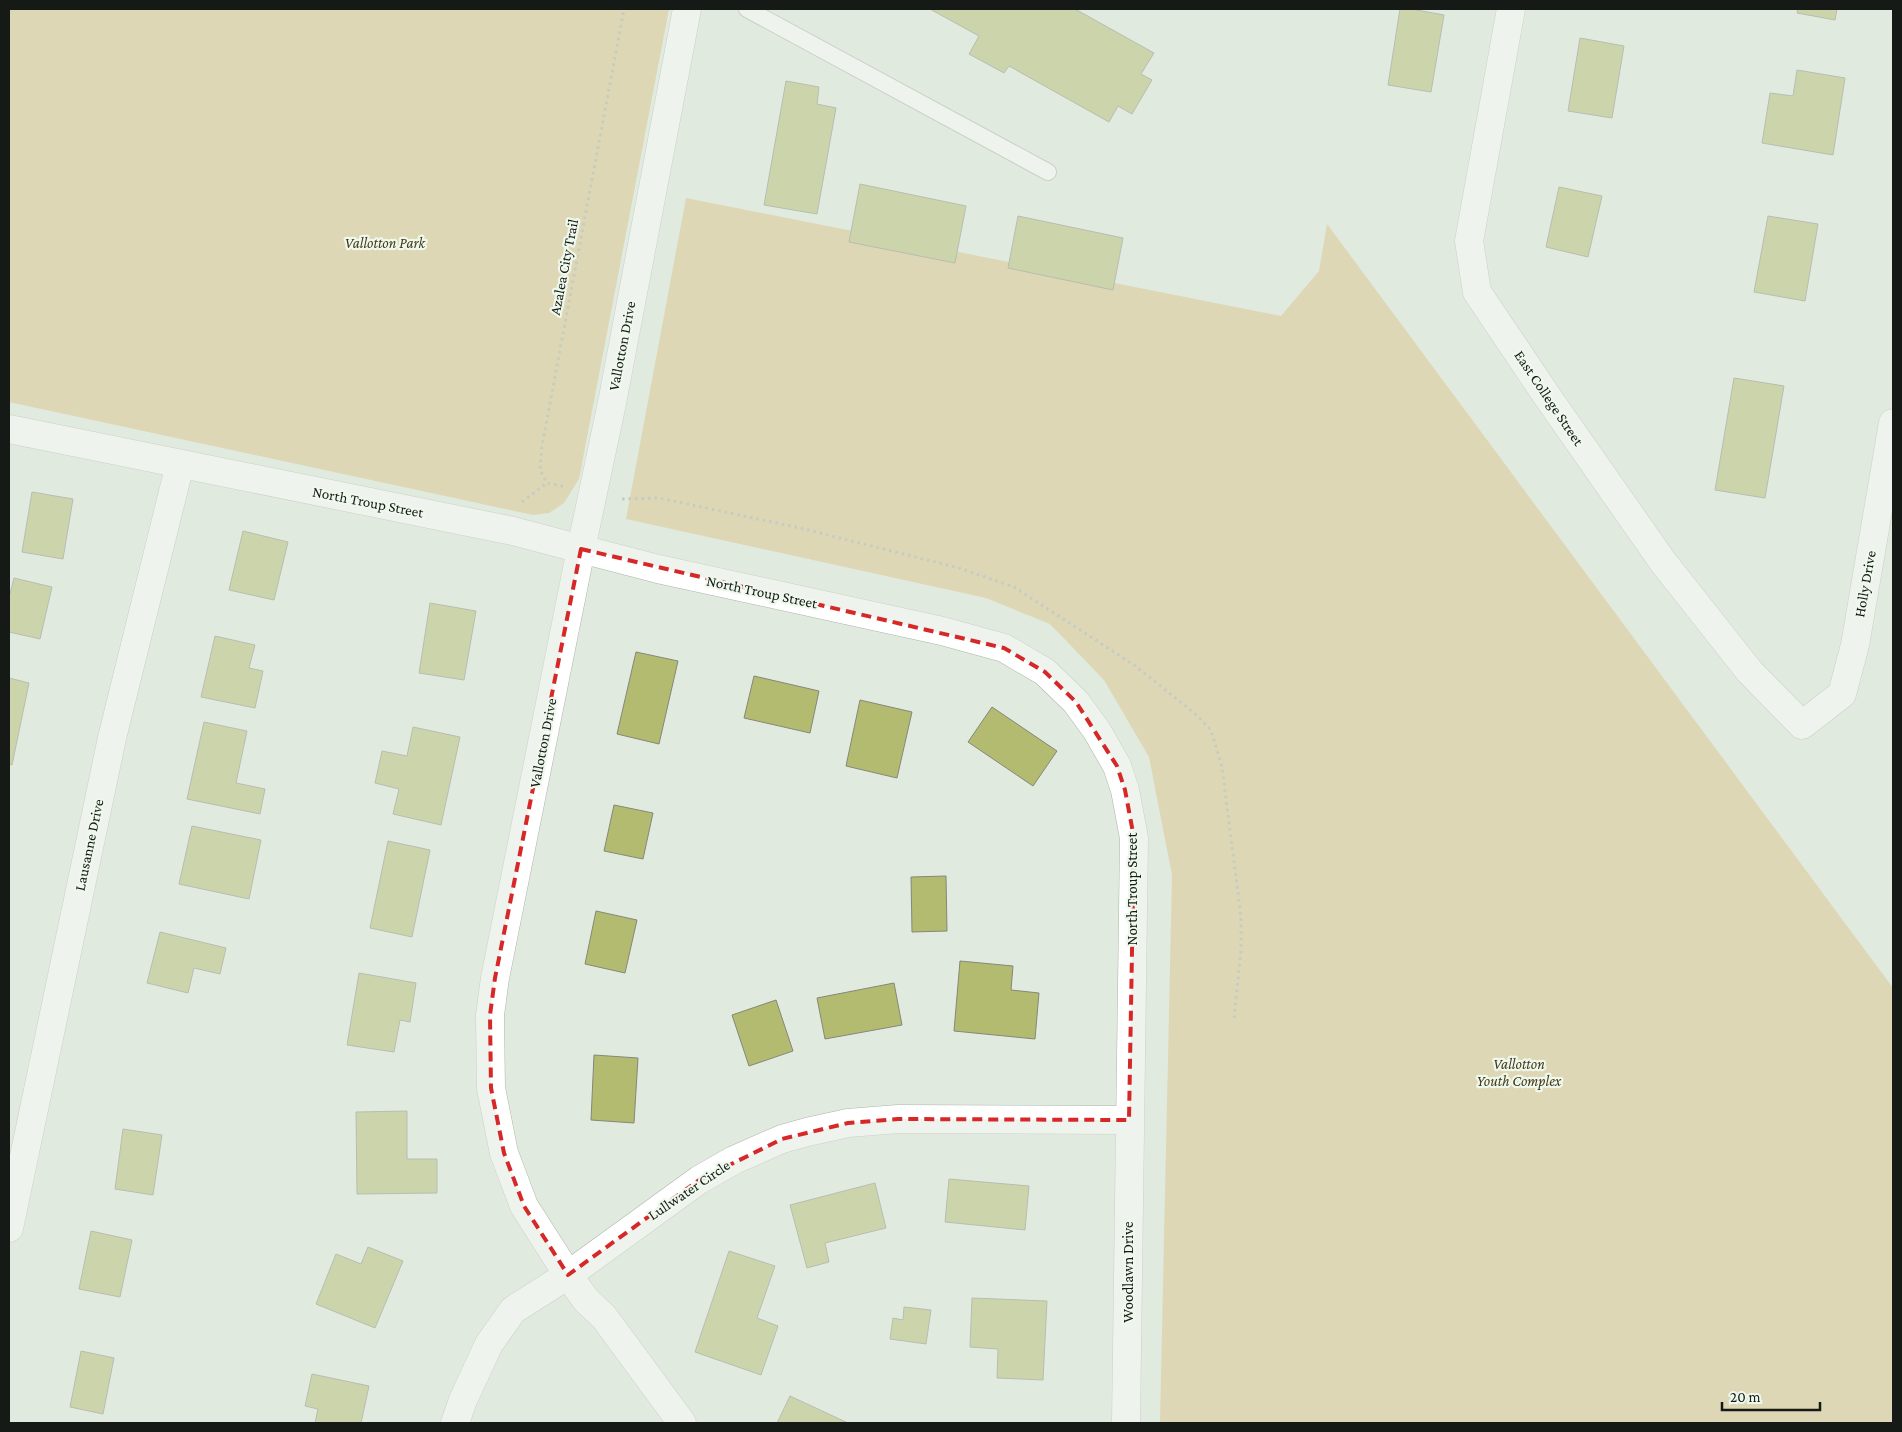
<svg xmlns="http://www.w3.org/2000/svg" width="1902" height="1432" font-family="'Crimson Pro',serif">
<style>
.green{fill:#d7c184}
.building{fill:#b2bb6f;stroke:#85877a}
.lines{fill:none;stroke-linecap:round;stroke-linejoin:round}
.service-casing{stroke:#acb5a9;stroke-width:18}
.minor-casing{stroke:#acb5a9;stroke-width:29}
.tertiary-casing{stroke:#acb5a9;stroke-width:29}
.path{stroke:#a2a9a1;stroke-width:3;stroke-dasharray:2.5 4;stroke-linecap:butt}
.service{stroke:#fff;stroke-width:16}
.minor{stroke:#fff;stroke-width:28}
.tertiary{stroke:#fff;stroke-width:28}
.marked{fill:none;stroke:#d62828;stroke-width:4;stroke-dasharray:10 6;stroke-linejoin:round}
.labels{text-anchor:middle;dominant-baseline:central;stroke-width:4.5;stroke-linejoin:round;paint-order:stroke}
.park-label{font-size:15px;font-style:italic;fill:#443817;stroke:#eff8ec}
.street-label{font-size:15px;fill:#161a16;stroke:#eff8ec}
</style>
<rect width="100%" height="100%" fill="#e1eadf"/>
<!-- green -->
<path class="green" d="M9,9H669L579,479L564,503L549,513L533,515L9,402Z
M686,198L1281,316L1319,271L1327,224L1893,988V1423H1160L1172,875L1149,757L1104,680L1050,624L986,598L626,519Z"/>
<!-- building -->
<path class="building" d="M930,9H1075L1154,53L1141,74L1152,80L1132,114L1118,106L1109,122L1009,66L1004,73L969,54L979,36Z
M1400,9H1411L1444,15L1431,92L1388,85Z
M1798,9H1837L1835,20L1797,13Z
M1580,38L1624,46L1612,118L1568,111Z
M1797,70L1845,78L1833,155L1762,143L1770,93L1793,96Z
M786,81L819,87L817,104L836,108L817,214L764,205Z
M860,184L966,206L955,263L849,242Z
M1559,187L1602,196L1588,257L1546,247Z
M1018,216L1123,238L1113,290L1008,268Z
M1768,216L1818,224L1805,301L1754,292Z
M1734,378L1784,386L1765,498L1715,490Z
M32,492L73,499L63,559L22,552Z
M243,531L288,542L274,600L229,590Z
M14,578L52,587L40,639L9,632V594H10Z
M430,603L476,611L464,680L419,673Z
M215,636L255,645L249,668L263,671L255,708L201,697Z
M636,652L678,661L659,744L617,734Z
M754,676L819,691L810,733L744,718Z
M9,678L29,683L12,765L9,764Z
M860,700L912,712L897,778L846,766Z
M992,707L1057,751L1033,786L968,742Z
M204,722L247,731L236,783L265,789L260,814L187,799Z
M413,727L460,737L441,825L393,814L399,789L375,783L382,751L407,756Z
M614,805L653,813L643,859L604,851Z
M192,826L261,840L249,899L179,884Z
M388,841L430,850L412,937L370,928Z
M946,876L947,931L912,932L911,877Z
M596,911L637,920L625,973L585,964Z
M160,932L226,948L220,974L194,968L188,993L147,983Z
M960,961L1013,966L1011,990L1039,993L1035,1039L954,1031Z
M359,973L416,983L410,1022L400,1020L394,1052L347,1045Z
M894,983L902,1025L825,1039L817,998Z
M776,1000L793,1051L749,1066L732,1015Z
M594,1055L638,1058L634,1123L591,1120Z
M407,1111V1159H437V1193L357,1194L356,1112Z
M123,1129L162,1135L153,1195L115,1189Z
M949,1179L1029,1186L1025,1230L945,1222Z
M875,1183L886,1228L825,1243L829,1262L807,1268L790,1205Z
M91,1231L132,1240L120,1297L79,1289Z
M368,1247L403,1261L375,1328L316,1304L336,1254L361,1264Z
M729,1251L775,1266L757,1318L778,1326L761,1375L695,1352Z
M972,1298L1047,1301L1043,1380L997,1378L998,1349L970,1347Z
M904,1307L931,1310L926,1344L890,1339L893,1318L903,1320Z
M81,1351L114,1358L103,1414L70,1407Z
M312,1374L369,1386L361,1423H315L318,1409L305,1406Z
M790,1396L848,1423H777Z"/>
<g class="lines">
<defs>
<path id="service" d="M747,9L1048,172"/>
<path id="minor" d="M1511,9L1469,241L1477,292L1549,399L1663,562L1750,672L1802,725L1842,694L1855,645L1893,423
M9,1228L112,738L180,464
M455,1423L463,1400L489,1344L513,1310L568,1275L699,1180L734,1160L782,1139L807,1132L848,1123L898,1119L1129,1120
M682,1423L604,1317L586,1300L568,1275L524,1206L504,1153L491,1088L490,1015L495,978L581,549L658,569L942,631L1004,648L1045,672L1076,702L1097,731L1117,766L1125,790L1134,838L1126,1423"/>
<path id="tertiary" d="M9,429L513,531L581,549L612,403L687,9"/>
</defs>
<!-- service casing -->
<use href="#service" class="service-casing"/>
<!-- minor casing -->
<use href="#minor" class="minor-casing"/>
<!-- tertiary casing -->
<use href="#tertiary" class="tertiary-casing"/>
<!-- path -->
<path class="path" d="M563,486L547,483L540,470L542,446L624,9
M622,499L659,498L800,528L959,568L1014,587L1134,665L1192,711L1211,730L1222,767L1241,917V950L1234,1019
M522,502L547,483"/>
<!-- service -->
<use href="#service" class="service"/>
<!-- minor -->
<use href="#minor" class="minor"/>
<!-- tertiary -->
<use href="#tertiary" class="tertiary"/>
</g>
<!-- marked area -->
<path d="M0 0H1902V1432H0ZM581,549L1004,648L1045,672L1076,702L1117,766L1125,790L1134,838L1129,1120L898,1119L848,1123L782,1139L699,1180L568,1275L524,1206L504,1153L491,1088L490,1015L495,978Z" fill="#e1eadf" fill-opacity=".55" fill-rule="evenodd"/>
<path class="marked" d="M581,549L1004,648L1045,672L1076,702L1117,766L1125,790L1134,838L1129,1120L898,1119L848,1123L782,1139L699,1180L568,1275L524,1206L504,1153L491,1088L490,1015L495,978Z"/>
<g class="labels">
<!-- park labels -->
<g class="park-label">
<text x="385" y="243">Vallotton Park</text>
<text x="1519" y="1064">Vallotton<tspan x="1519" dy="17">Youth Complex</tspan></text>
</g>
<!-- street labels -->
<g class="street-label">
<text transform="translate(564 267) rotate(-79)">Azalea City Trail</text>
<text transform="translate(622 346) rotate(-79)">Vallotton Drive</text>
<text transform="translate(1549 398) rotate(56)">East College Street</text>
<text transform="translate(368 502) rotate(11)">North Troup Street</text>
<text transform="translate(1865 584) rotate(-80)">Holly Drive</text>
<text transform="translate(762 592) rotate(12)">North Troup Street</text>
<text transform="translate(543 743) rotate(-79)">Vallotton Drive</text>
<text transform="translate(89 845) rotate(-78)">Lausanne Drive</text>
<text transform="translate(1132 889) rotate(-90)">North Troup Street</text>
<text transform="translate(689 1190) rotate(-34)">Lullwater Circle</text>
<text transform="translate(1128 1272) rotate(-90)">Woodlawn Drive</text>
</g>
</g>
<!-- border -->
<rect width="1902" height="1432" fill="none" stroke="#161a16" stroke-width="20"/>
<!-- scale -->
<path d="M1722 1402v8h98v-8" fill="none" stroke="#161a16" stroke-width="2.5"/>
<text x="1730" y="1402" font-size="15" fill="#161a16" stroke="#eff8ec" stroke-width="4" paint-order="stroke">20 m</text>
</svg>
